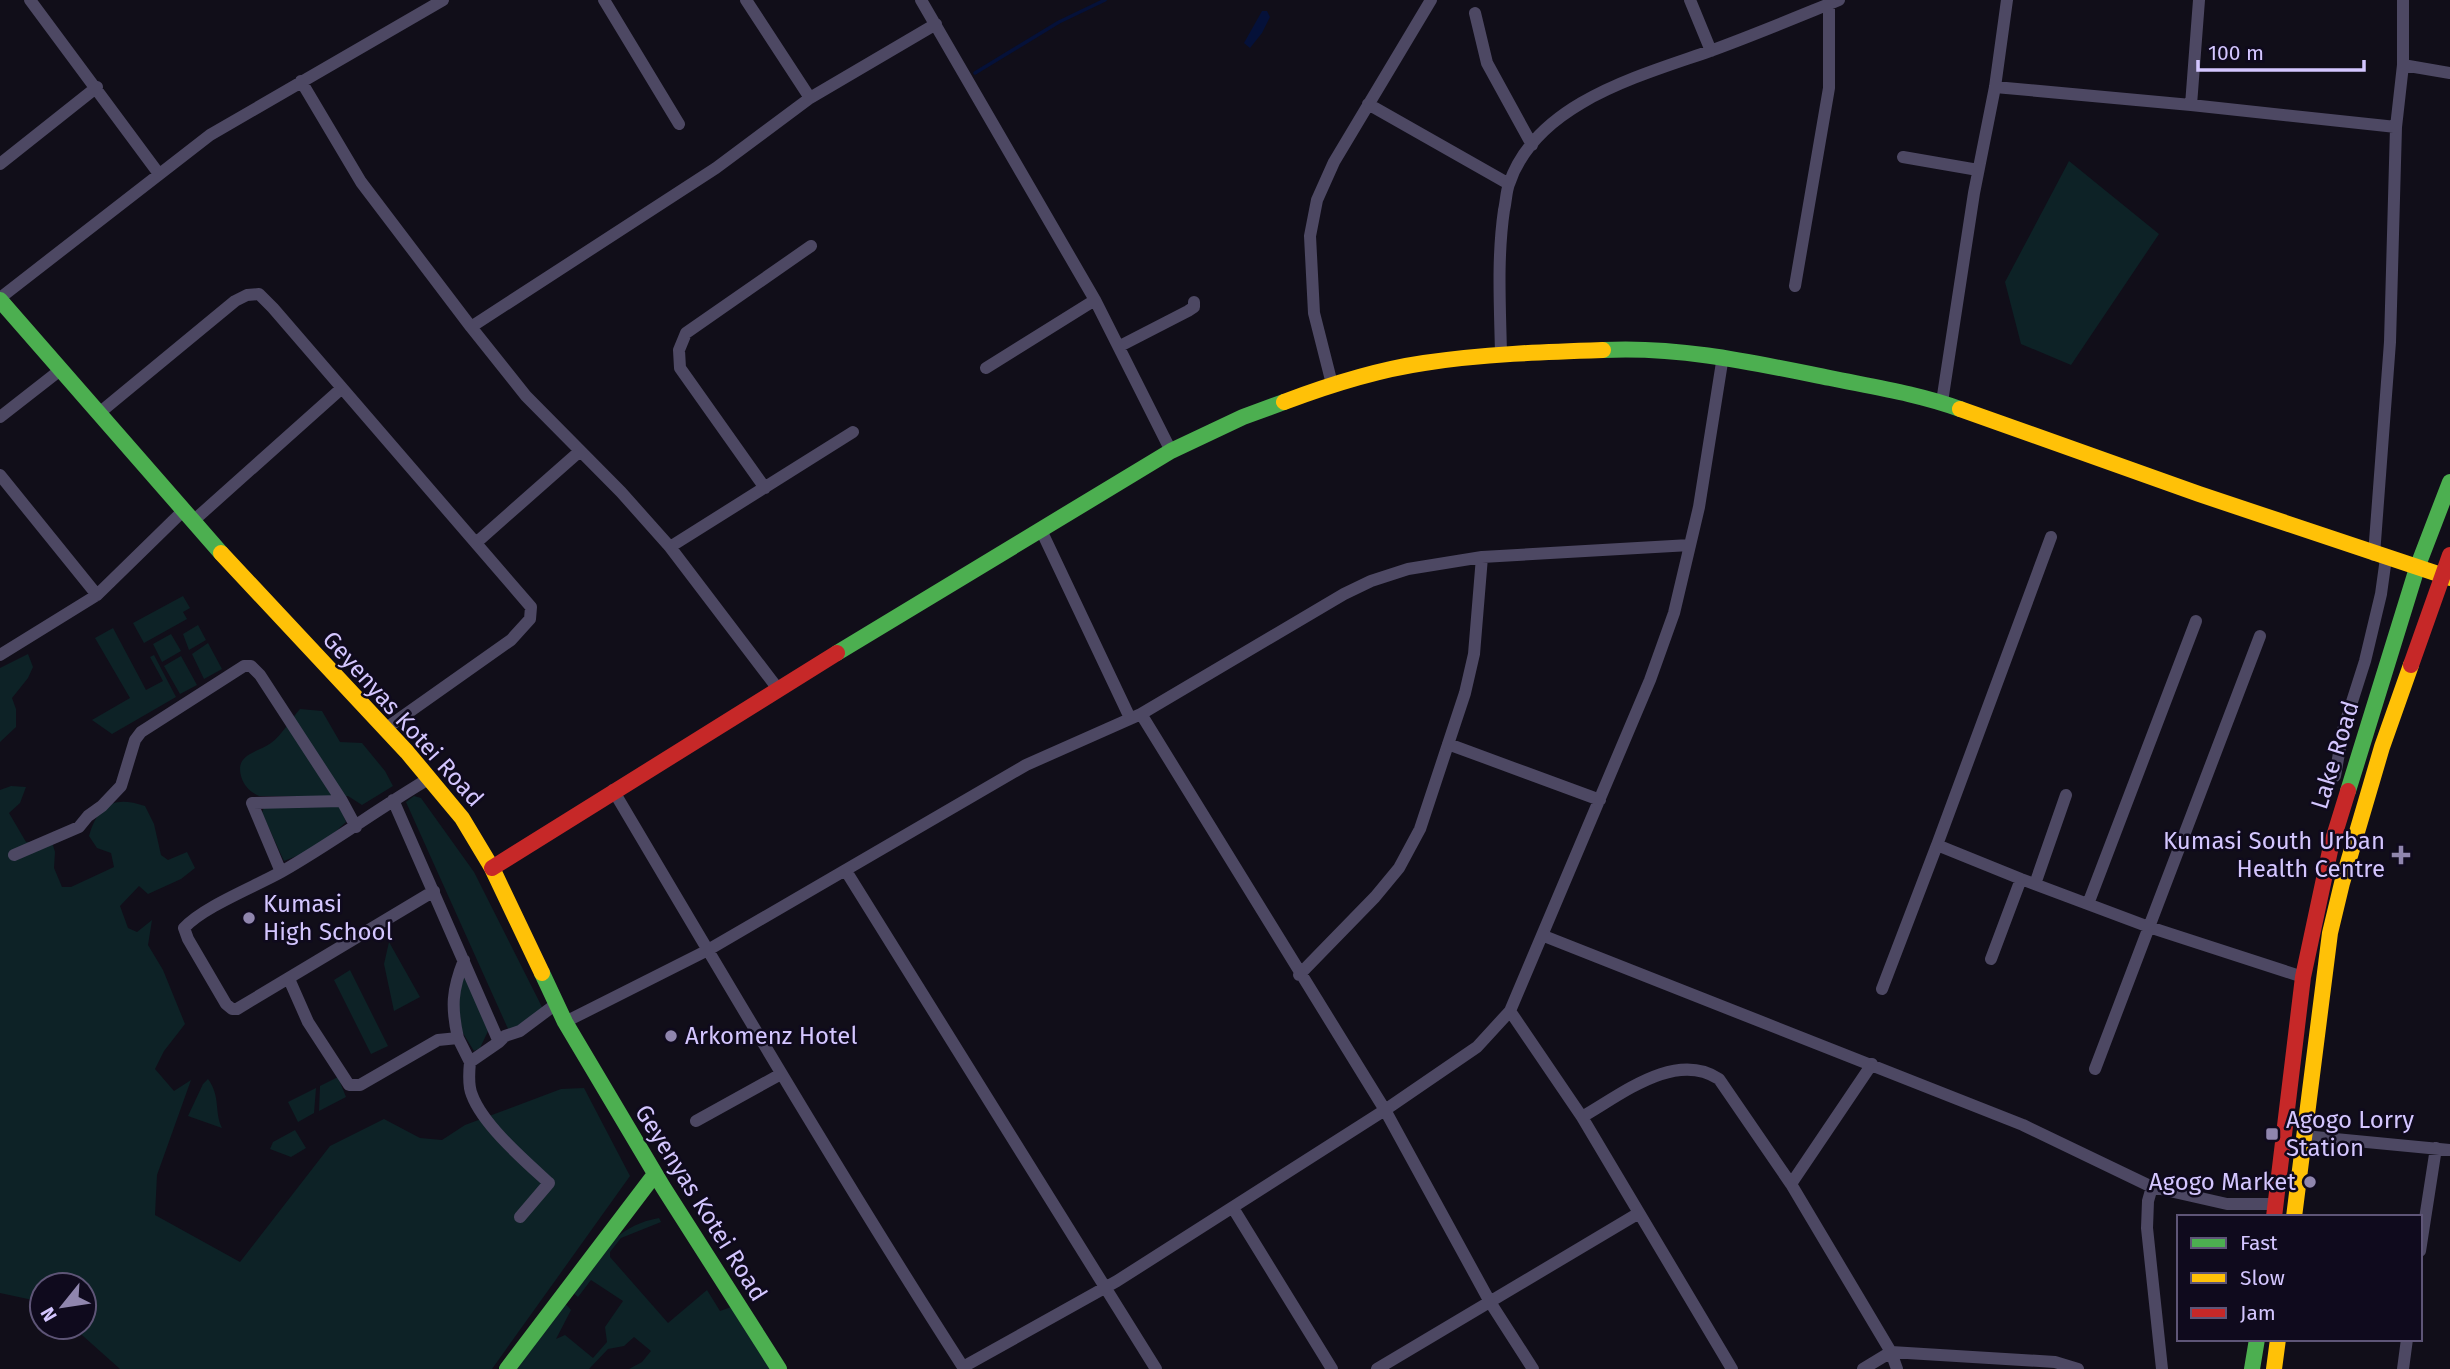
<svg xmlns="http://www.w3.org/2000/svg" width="2450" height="1369" font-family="'Fira Sans',sans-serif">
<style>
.green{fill:#0d2226}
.water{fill:#051139}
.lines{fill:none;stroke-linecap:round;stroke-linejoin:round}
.stream{stroke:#051139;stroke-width:3.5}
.street{stroke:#4d4863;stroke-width:12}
.fast{stroke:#4caf50;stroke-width:16}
.slow{stroke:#ffc107;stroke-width:16}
.jam{stroke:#c62828;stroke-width:16}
.poi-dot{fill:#9086ae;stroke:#0f0a1d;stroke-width:2.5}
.labels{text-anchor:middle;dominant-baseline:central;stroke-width:5;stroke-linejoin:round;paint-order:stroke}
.street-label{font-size:24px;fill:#d4c6ff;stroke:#0f0a1d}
.poi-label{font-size:24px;fill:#d4c6ff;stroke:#0f0a1d;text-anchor:start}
</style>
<rect width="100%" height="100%" fill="#110e19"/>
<!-- green -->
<path class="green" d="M2069,161L2159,234L2071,365L2021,344L2005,282Z
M183,596L190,608L183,612L187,619L144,643L133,623Z
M198,625L206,640L189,650L183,634Z
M113,628L146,690L163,681L150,657L154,655L176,697L112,734L92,720L130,698L95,638Z
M171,634L181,651L162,662L153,644Z
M208,643L222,669L204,679L192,654Z
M28,654L33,667L28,678L12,698L16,709V727L0,742V668Z
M181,656L197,685L180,694L164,666Z
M300,709L322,711L340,742L362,743L385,771L393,786L362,805L348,796H259C249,791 244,786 241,776C235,753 258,753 271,743C282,735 291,719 300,709Z
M11,786L26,787L20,803L9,813L26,842H52L55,852L54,868L62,887H71L114,867L111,853L97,848L89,836C98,805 113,795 145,806L154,824L161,855L168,860L187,852L195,868L181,879L148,894L139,886L120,906L128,928L137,932L152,920L148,945L163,970L185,1024L164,1051L155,1069L174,1091L191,1080L157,1175L155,1215L240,1262L330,1146L384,1119L420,1138L442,1140L465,1125L561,1089L584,1088L630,1176L492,1369H120L73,1327H84V1285H42V1302L0,1293V790Z
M414,796L421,798L474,872L544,1011L509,1031L406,802Z
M264,807H340L346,822L319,847L284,861L262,813Z
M389,942L420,997L394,1011L384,964Z
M350,970L388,1046L371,1054L334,980Z
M462,972L489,1029L480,1048L474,1051L456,1022Z
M338,1077L346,1097L319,1111L320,1086Z
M208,1079C221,1097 214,1112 222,1128L188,1116L203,1084Z
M316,1088L314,1113L298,1122L288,1102Z
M295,1130L306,1148L291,1157L270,1149L273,1142Z
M659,1218L661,1222L621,1238L610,1252V1257L668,1323L707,1290L720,1311L734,1306L771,1369H629L642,1362L651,1351L634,1337L624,1346L608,1349L589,1369H517L564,1302L571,1310L556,1339L565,1335L593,1358L607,1342L605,1327L623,1301L591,1280L578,1297L572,1292C599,1258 613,1226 659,1218Z"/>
<!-- water -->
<path class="water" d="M1262,11H1267L1270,17L1262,33L1250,48L1244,43Z"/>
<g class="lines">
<!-- stream -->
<path class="stream" d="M975,73L1059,22L1105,0"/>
<!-- street -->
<path class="street" d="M30,0L159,174
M604,0L679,124
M746,0L810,98
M921,0L1095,300L1171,451
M1690,0L1711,51
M1475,13L1487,63L1532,145
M2403,65L2450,73
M301,81L361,182L471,327L526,396L621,492L670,547L778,689
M1995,87L2191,105L2396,127
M1368,104L1509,184
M2191,105L2199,0
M1903,157L1978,170
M0,164L97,87
M1795,286L1829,88V4
M0,298L210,135L443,0
M471,327L716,168L810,98L936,24
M1120,346L1188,311L1194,307V302
M1501,354C1500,305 1497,258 1504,210C1506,202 1506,192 1509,184C1536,103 1639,76 1710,51C1754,35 1797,17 1839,0
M986,368L1095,300
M1332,384L1314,313L1310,236L1317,200L1334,162L1431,0
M1942,402L1974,193L1995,87L2007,0
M98,414L235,301L247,295L259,294L273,308L531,607L530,619L511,640L385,729
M0,417L59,371
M0,475L97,595
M765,488L680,368L679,350L686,333L811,246
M192,522L342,388
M1041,530L1130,718
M477,542L580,451
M670,547L853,432
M2374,555L2390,342L2396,127L2403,65V0
M0,655L97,595L183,511
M1141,714L1344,594L1371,581L1408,569L1482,557L1690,545
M1448,744L1600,800
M2335,776L2343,730L2365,661L2381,594L2386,558
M430,778C379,808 332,843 281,872C254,887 203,907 184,928L188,939L226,1004L232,1009H237L434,891
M393,800L499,1042L505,1036L520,1031L556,1004
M1937,845L2051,537
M14,855L79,827L88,816L102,806L121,786L135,740L141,732L244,666H251L260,675L342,801L356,827
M846,871L1156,1369
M281,872L252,803L342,801
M2035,884L2066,795
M2088,904L2196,621
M1544,936L2023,1125L2152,1187L2227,1204H2276
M1991,959L2021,879
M1299,975L1375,897L1399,868L1420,829L1465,693L1474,654L1482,557
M289,979L308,1022L349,1085H360L438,1040L458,1038L470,1062
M1882,989L1937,845L2021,879L2149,927L2260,636
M1510,1011L1582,1117C1621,1095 1675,1050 1719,1079L1791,1184L1891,1352L2055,1362L2078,1369
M565,1022L708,950L1026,765L1141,714L1385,1110L1117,1281L963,1367C841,1177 728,984 613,790
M458,1038C451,1007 452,990 464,960
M499,1042L470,1062C469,1072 468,1086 472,1095C483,1125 525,1161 549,1183L520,1217
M2095,1069L2149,927L2303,977
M1582,1117L1732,1369
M696,1121L781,1074
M2304,1136L2450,1150
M1791,1184L1872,1064
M2152,1187L2148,1201L2147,1228L2162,1369
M1233,1208L1332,1369
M2420,1251L2436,1148
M1377,1369L1639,1213
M1533,1369L1490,1302L1385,1110L1477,1047L1510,1011L1650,680L1674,613L1699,507L1723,356
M1863,1369L1891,1352L1897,1369
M2403,1369L2407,1339"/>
<!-- fast -->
<path class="fast" d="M0,300L221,553
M1603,350C1680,346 1755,363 1830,378C1874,387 1919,394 1960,409
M837,653L1171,451L1243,417L1284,402
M2348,791L2417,568L2450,482
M542,973L565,1022L663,1187L779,1369
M507,1369L655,1174
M2252,1369L2257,1339"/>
<!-- slow -->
<path class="slow" d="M1284,402C1329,385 1376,370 1424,363C1483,354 1543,352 1603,350
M1960,409L2199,494L2450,578
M221,553L407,752L462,818L492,868L542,973
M2294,1217L2330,933L2342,883L2382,747L2411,665
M2274,1369L2278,1339"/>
<!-- jam -->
<path class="jam" d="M2411,665L2450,555
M492,868L837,653
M2274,1217L2303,977L2331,846L2348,791"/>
</g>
<!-- markers -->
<g class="poi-dot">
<path d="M2397.5 844.5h7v7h7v7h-7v7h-7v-7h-7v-7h7z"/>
<circle cx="249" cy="918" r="7"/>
<circle cx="671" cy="1036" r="7"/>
<rect x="2265" y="1127" width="14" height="14" rx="3.5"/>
<circle cx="2310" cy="1182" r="7"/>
</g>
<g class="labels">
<!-- street labels -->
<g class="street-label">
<text transform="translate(403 719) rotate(48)">Geyenyas Kotei Road</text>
<text transform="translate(2335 755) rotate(-73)">Lake Road</text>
<text transform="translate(701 1203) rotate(58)">Geyenyas Kotei Road</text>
</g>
<!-- poi labels -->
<g class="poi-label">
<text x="2385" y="841" text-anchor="end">Kumasi South Urban<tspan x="2385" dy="28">Health Centre</tspan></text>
<text x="263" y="904">Kumasi<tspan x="263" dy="28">High School</tspan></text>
<text x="685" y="1036">Arkomenz Hotel</text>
<text x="2286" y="1120">Agogo Lorry<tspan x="2286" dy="28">Station</tspan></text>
<text x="2296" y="1182" text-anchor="end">Agogo Market</text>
</g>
</g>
<!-- legend -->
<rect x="2177" y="1215" width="245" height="126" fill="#0f0a1d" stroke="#5e5577" stroke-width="2"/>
<rect x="2191" y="1238" width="35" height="10" fill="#4caf50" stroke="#5e5577" stroke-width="2"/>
<text x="2240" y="1250" font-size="21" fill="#d4c6ff">Fast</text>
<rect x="2191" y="1273" width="35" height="10" fill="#ffc107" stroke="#5e5577" stroke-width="2"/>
<text x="2240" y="1285" font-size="21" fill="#d4c6ff">Slow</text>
<rect x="2191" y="1308" width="35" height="10" fill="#c62828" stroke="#5e5577" stroke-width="2"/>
<text x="2240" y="1320" font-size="21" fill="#d4c6ff">Jam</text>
<!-- north arrow -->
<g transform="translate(63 1306) rotate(240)"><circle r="33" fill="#0f0a1d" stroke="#5e5577" stroke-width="2"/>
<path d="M0-5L12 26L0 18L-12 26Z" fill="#9086ae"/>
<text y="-10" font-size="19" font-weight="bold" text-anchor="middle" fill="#d4c6ff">N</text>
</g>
<!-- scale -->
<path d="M2198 60v10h166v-10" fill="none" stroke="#d4c6ff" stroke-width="3.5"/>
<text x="2208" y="60" font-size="21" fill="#d4c6ff" stroke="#0f0a1d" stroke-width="5" paint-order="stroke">100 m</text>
</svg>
